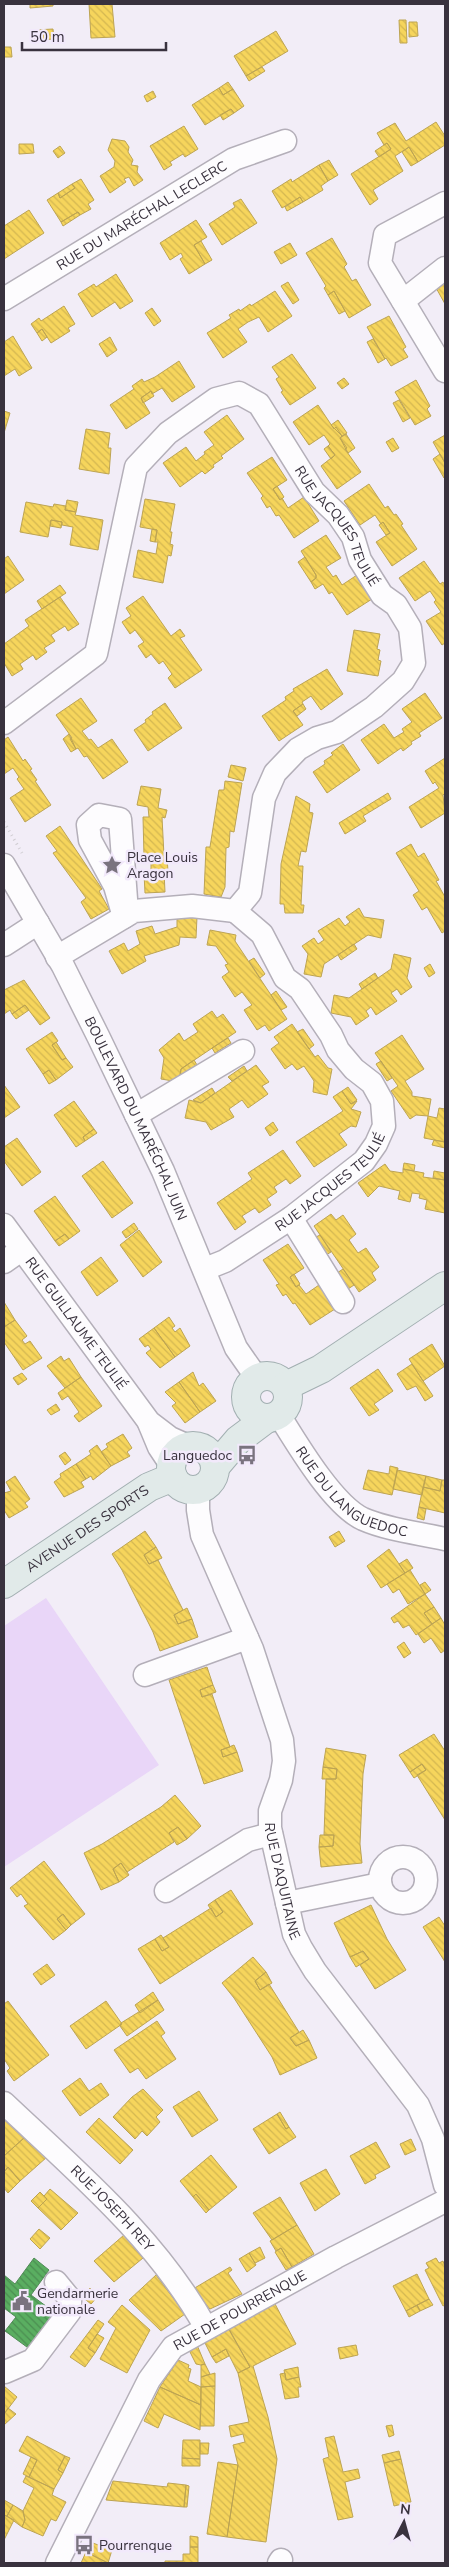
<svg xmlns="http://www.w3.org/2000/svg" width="449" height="2567" font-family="'Nunito Sans',sans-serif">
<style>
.grass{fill:#e9d6f8}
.homes{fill:url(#homes-back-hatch);stroke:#bda453}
.public{fill:url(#public-back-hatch);stroke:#508956}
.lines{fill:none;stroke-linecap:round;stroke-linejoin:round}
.minor-casing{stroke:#b4afb9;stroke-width:25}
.major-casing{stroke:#a2afb1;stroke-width:30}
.path{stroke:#d0cdd2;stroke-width:3;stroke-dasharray:1 4;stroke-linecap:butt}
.minor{stroke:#fdfcfe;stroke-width:22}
.major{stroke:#e1eae9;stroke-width:28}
.labels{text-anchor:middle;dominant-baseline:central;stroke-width:5;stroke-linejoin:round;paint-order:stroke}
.street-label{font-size:14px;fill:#39323e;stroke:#f2e9fb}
.poi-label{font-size:14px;fill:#39323e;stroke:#f2e9fb;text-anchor:start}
</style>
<defs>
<pattern id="homes-back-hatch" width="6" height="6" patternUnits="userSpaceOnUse" patternTransform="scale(1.25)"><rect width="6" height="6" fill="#f6d55c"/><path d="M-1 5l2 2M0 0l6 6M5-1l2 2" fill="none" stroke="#d4b751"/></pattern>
<pattern id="public-back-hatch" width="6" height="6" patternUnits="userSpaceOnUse" patternTransform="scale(1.25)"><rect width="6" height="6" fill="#5aae61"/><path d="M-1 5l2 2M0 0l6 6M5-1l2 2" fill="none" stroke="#4b8e51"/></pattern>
</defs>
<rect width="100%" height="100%" fill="#f2edf7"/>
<!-- grass -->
<path class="grass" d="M46,1598L159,1765L4,1867V1626Z"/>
<!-- homes -->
<path class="homes" d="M30,4H53V6L30,8Z
M89,4H112L115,37L91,38Z
M399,20H406L407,43H400Z
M409,22H417L418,36L409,37Z
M53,29L54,39L35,40V30Z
M276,31L288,51L246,76L234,56Z
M4,47H11L12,57H4Z
M262,67L265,71L249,81L246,76Z
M228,82L233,89L223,95L219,88Z
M219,88L223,95L233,89L244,106L234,113L231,109L205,125L192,105Z
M153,91L156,97L147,102L144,96Z
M231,109L234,113L223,120L220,115Z
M436,122L445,136V145L418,162L409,147L395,156L403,171L373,190L378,199L370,205L351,174L391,149L387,143L384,145L377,133L395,123L406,141Z
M184,126L198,149L185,157L183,154L170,162L172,165L164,170L150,146Z
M112,139L125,141L129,147L128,152L133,160L131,165L138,166L137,172L143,180L134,186L129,177L124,179L126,182L110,193L100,176L114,167L115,161L108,150Z
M387,143L391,149L379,157L375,151Z
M19,144H33L34,153L19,154Z
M60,146L65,153L58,158L53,151Z
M409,147L418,162L411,166L402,152Z
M329,160L338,175L328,181L319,165Z
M319,165L328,181L321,186L323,190L303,202L300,197L282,208L272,191L291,179L292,182Z
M81,179L94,200L88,204L91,209L80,215L78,212L61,222L47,200L58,193L60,198L75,188L72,184Z
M72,184L75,188L60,198L58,193Z
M300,197L303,202L287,211L285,207Z
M241,199L257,223L222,245L209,224L235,207L233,203Z
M29,210L44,233L4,259V226Z
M78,212L80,215L63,226L61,222Z
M196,220L207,237L194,245L205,264L189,274L180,259L183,257L181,253L170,260L160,243Z
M332,238L347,264L344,267L352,281L356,279L371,305L349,318L334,291L328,295L324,288L326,286L306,253Z
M201,241L212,260L205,264L194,245Z
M290,243L297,255L281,264L274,252Z
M116,274L133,301L120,309L115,302L92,317L78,294L94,284L96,287Z
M445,280V304L435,286Z
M288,282L299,300L293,304L281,286Z
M275,291L292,316L268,332L259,317L248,322L238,329L247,342L223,358L207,333L231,318L229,315L239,309L240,311L250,304L251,306Z
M334,291L345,311L339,314L328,295Z
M64,306L75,324L68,328L70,331L51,343L42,329L37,333L31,324L39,318L41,321Z
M152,308L161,321L154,326L145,313Z
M389,316L406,347L403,349L408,357L391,366L386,358L385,359L367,327Z
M42,329L47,337L42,341L37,333Z
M13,336L32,368L19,376L15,369L4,376V342Z
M110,337L117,350L107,357L99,344Z
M373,339L385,359L378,363L367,342Z
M292,354L316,388L290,405L281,392L283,391L276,379L279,377L272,367Z
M179,361L195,387L172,402L162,388L152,394L151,391L141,398L150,413L126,429L110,405L134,389L132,386L142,379L144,382L155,377Z
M344,378L349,384L342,389L337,383Z
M416,380L430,406L427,409L431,416L415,425L395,392Z
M151,391L154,396L143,403L141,398Z
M399,400L410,418L403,422L393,403Z
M318,405L334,429L336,427L342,436L340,438L347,448L345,449L361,472L337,489L321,466L335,455L328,446L330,444L324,435L309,445L293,422Z
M4,411L10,413L4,433Z
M227,415L244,439L221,456L223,458L213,465L214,467L205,474L202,471L180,487L163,463L186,447L196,461L205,454L204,452L214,445L204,432Z
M338,420L347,433L342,436L331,425Z
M86,429L110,433L108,448H111L109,474L79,469Z
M346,434L355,448L348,453L340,438Z
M445,435V463L433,442Z
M393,438L399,448L392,452L386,442Z
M328,446L335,455L331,459L324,449Z
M440,454L445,463L444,478L433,459Z
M272,457L287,480L273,489L280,500L282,498L288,508L304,497L319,521L294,538L279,515L276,516L270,506L267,508L261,498L263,496L247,473Z
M369,484L385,508L388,506L394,515L396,514L403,524L401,525L417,549L392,566L376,542L390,533L383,522L381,524L375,515L360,525L344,501Z
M277,486L284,497L280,500L273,489Z
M145,499L175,504L170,532H172L170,544L173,545L171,556L168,555L163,583L133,577L138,550L156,554L158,542H155L157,530L140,527Z
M67,500L78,502L76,512L65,510Z
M26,502L53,507L54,504L66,506L65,510L76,512L75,515L103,520L98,550L70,545L73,527L62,525V522L51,520L48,537L20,532Z
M51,520L62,522L61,528L50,526Z
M383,522L390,533L386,535L379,525Z
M152,529L157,530L155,542L150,541Z
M326,535L341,558L326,567L333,577L336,575L342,585L357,575L372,599L347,615L332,592L329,594L323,584L315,589L311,582L316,578V575L301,551Z
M8,556L24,580L4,594V559Z
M305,557L316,575V578L311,582L298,562Z
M424,561L440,584L443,582L445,586V643L442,645L426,621L441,612L434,602L436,600L430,591L415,601L399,578Z
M60,585L66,593L42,609L37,601Z
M143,596L171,636L180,629L185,636L180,638L202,670L175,688L168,678L172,674L163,661L159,664L151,654L146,658L138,646L144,642L135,630L130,634L122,622L131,616L126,608Z
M60,597L79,624L68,631L65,626L51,635L55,641L44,648L47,652L36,660L33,655L20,664L23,669L12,676L4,663V644L29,626L25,620Z
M354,630L380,634L377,649L380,650L378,660L381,661L378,676L347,671Z
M327,669L343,694L321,710L311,696L302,702L303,704L293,711L303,725L279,741L262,716L286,700L285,697L294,691L293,689Z
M425,693L442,718L419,733L421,736L411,742L412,744L403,751L401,748L378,764L361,740L384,724L394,738L404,732L402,729L412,722L402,709Z
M81,698L97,721L82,731L89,740L91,739L98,748L112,739L128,762L103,779L87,756L84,757L78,748L76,749L70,739L72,738L56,715Z
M165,703L182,728L148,751L134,730L146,722L145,720L153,714L152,712Z
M303,704L306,709L297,716L293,711Z
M69,734L76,749L71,752L63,739Z
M8,737L23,761L25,759L32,769L30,770L37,780L35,781L51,805L25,822L10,798L24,789L17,779L19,777L13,768L4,774V740Z
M343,744L360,770L327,793L313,772L325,764L324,761L333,755L331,753Z
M445,758V793L443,795L445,813L421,828L409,807L439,788L435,782L433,784L425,771Z
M231,765L246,768L243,781L228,777Z
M225,781L242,783L234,832L230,831L229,847L226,848L225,887L221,897L204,894L206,847H210L219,790H224Z
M141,786L161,789L158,808L167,810L165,818L162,817L164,856H167L168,872H164L165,892L145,893L144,873L151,872V857H144L143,817H149L148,807L137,805Z
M388,793L391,799L363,816L366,821L345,834L339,823Z
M296,796L310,804L309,812L313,813L306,852L301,851L298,866H303L301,905H304L303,913H285L284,904H280L281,864Z
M60,826L102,889L99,891L109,909L91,919L81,902L86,898L53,853L57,851L46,836Z
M411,844L418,857L424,853L439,880L436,881L445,897V931L442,933L427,907L422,910L413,895L419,891L396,853Z
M359,908L364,917L384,920L381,938L368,935L324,964L321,977L304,974L308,954L302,946L314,938L318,944L324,940L318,931L339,918L345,926L350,922L346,917Z
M177,916L197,917L196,938L180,937L179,945L144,956L146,961L122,974L109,951L124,943L128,951L140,944L136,931L152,926L155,934L177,927Z
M210,930L236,935L235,941L287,1019L269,1031L265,1025L257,1030L244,1010L252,1005L242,992L235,997L222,977L229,972L225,965L228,964L216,946L207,945Z
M354,944L357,949L341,960L338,955Z
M394,954L411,958L407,978L412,987L401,995L397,989L391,993L397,1001L376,1015L371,1007L366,1011L369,1016L356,1025L351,1017L331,1013L334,995L349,998L391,969Z
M254,958L265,974L260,978L249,961Z
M430,964L435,973L429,977L424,968Z
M375,973L378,978L362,989L359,984Z
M24,980L50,1018L40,1025L25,1005L12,1014L10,1010L4,1014V990Z
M276,991L287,1007L281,1010L271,995Z
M25,1005L29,1010L16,1019L12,1014Z
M212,1011L217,1018L223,1014L236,1032L181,1069L179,1082L161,1079L164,1058L159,1050L179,1033L184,1041L198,1032L193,1024Z
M292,1024L315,1057L318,1055L328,1068L332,1069L327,1095L313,1092L314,1081L304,1066L297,1070L292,1064L285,1069L271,1049L279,1043L274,1037Z
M303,1029L314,1045L309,1049L297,1032Z
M52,1032L58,1041L52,1045L62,1060L66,1058L73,1067L56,1080L49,1070L43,1074L26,1049Z
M402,1035L424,1069L405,1081L412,1092V1096L431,1099L428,1116L416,1115L410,1119L391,1091L398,1086L375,1053Z
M228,1038L231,1043L215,1053L212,1048Z
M56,1042L66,1058L62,1060L52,1045Z
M194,1060L197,1065L180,1076L181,1069Z
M381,1061L392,1078L387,1081L376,1064Z
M256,1065L269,1082L262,1086L268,1094L248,1108L242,1100L229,1109L234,1117L211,1130L206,1122L185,1118L189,1100L201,1103Z
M244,1066L247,1071L232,1081L228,1077Z
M49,1070L56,1080L49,1084L43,1074Z
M4,1085L20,1107L4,1118Z
M348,1087L357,1100L351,1104L342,1091Z
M212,1088L215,1093L201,1103L193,1100Z
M342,1091L351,1104L357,1101L351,1109L361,1112L356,1127L351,1126L339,1134L347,1145L314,1167L296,1142L343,1111L333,1097Z
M74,1101L94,1129L83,1137L85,1141L76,1147L54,1115Z
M439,1108L445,1109V1142L424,1138L428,1116L437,1118Z
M273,1122L278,1130L270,1136L265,1128Z
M94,1129L97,1133L85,1141L83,1137Z
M17,1138L41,1172L22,1186L4,1161V1147Z
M434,1140L445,1142V1148L432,1145Z
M283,1150L301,1176L290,1184L286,1179L274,1187L277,1192L267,1199L271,1205L259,1213L255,1208L242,1216L246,1222L235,1230L217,1203L252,1179L248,1173Z
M103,1161L133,1203L112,1218L82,1176Z
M404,1163L415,1165L414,1171L403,1169Z
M385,1164L390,1171L403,1173V1169L424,1173L423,1177L445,1180V1213L425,1209L427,1200L419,1198L420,1194L412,1193L410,1202L398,1199L400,1191L379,1186L368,1197L358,1183Z
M434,1171L445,1173V1180L433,1178Z
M55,1196L80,1231L69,1239L65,1234L55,1241L34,1211Z
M331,1214L336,1220L343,1215L356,1234L349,1240L358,1253L366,1248L379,1267L372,1273L376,1280L359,1292L314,1226Z
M134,1223L138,1229L126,1238L122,1232Z
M139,1230L162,1262L143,1277L120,1245Z
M65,1234L69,1239L59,1246L55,1241Z
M320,1235L331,1252L326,1255L314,1238Z
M288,1244L304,1268L290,1277L296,1287L299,1285L306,1294L319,1285L335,1309L310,1325L295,1303L293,1304L286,1294L283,1296L276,1285L279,1284L263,1260Z
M101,1257L118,1281L97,1296L81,1272Z
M343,1269L354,1285L348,1289L337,1273Z
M294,1274L300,1284L296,1287L290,1277Z
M4,1302L15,1320L4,1327Z
M169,1317L175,1326L172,1328L175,1332L180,1328L190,1346L175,1357L154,1328Z
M15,1320L27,1336L22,1340L25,1344L30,1341L42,1358L23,1370L4,1342V1327Z
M154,1328L175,1357L160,1368L146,1353L151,1349L148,1345L145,1347L139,1339Z
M432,1344L445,1366L423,1381L409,1359Z
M61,1356L64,1361L69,1358L81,1377L65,1388L47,1366Z
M412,1364L433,1396L425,1401L416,1386L407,1390L397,1374Z
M378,1369L393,1391L374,1404L379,1410L369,1416L350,1388Z
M193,1372L199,1386L203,1383L216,1401L200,1412L179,1382Z
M22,1373L27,1379L18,1385L13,1378Z
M81,1377L102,1406L79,1422L74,1416L79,1412L68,1396L62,1400L58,1393Z
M179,1382L200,1412L185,1423L172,1406L176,1403L165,1392Z
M56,1404L60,1410L51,1415L47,1410Z
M123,1434L132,1448L127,1452L130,1456L111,1466L101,1452L108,1447L106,1444Z
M97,1445L111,1466L93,1480L91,1476L86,1479L76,1464L91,1454L89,1451Z
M65,1452L71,1460L65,1465L59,1456Z
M76,1464L86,1479L81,1482L84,1487L64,1497L54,1482L61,1477L60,1474Z
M390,1466L398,1468L392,1495L363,1489L368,1470L389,1474Z
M397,1470L426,1476L422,1495L393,1489Z
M15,1476L30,1499L25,1503L28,1507L9,1518L4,1510V1493L11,1491L6,1482Z
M426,1476L442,1480L440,1491L423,1487Z
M442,1480H445V1513L419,1507L423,1487L440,1491Z
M419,1507L426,1509L424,1520L417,1518Z
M145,1531L156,1547L144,1555L149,1564L158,1560L183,1610L174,1615L178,1624L192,1619L198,1637L160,1651L153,1632L122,1570L112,1554Z
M339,1531L345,1541L335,1547L329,1537Z
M156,1547L162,1558L149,1564L144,1555Z
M389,1549L405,1573L381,1588L367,1566Z
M407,1559L413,1568L405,1573L399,1564Z
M410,1570L425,1594L408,1604L399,1589L393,1593L387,1584Z
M425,1582L431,1590L425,1594L420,1585Z
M425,1594L434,1607L424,1613L432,1624L416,1635L409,1625L403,1628L398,1621L394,1623L391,1618Z
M434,1607L441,1618L432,1624L424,1613Z
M187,1608L192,1619L178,1624L174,1615Z
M441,1618L445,1625V1650L441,1653L431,1638L424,1643L418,1634Z
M404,1642L411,1653L404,1658L397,1647Z
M207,1667L213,1685L200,1690L202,1697L212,1694L230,1747L221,1750L223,1757L237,1752L243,1771L204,1784L169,1680Z
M213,1685L216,1692L202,1697L200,1690Z
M434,1734L445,1751V1820L417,1775L426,1770L422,1764L410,1772L399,1755Z
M234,1745L237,1752L223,1757L221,1750Z
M326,1748L366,1755L363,1774L360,1844L362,1863L321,1867L319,1847L333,1846L334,1835H324L326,1779H336L337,1769L323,1767Z
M422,1764L426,1770L414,1778L410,1772Z
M323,1767L337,1769L336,1779H322Z
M175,1795L201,1826L187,1839L178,1827L169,1833L174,1842L127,1872L121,1863L113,1869L119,1882L101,1890L84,1853L102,1844L161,1807Z
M178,1827L187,1839L177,1845L169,1833Z
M320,1835H334L333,1846L319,1847Z
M44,1861L85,1914L71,1925L63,1914L57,1919L66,1930L53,1940L24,1906L28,1904L21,1894L17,1897L10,1888Z
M121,1863L129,1875L119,1882L113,1869Z
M231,1890L253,1924L160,1984L138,1949L155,1939L162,1951L169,1947L163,1938L211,1908L216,1917L223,1912L215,1900Z
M215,1900L223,1912L216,1917L208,1905Z
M371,1905L387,1939L406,1970L375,1989L360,1965L369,1959L363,1951L350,1957L334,1923Z
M63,1914L71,1925L66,1930L57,1919Z
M439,1917L445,1926V1962L423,1927Z
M161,1935L169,1947L162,1951L155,1939Z
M363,1951L369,1959L356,1967L350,1957Z
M253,1957L266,1972L255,1981L260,1990L269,1984L299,2032L290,2038L296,2046L309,2040L317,2058L280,2075L272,2057L234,1998L222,1983Z
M47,1964L55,1975L41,1985L33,1974Z
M266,1972L272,1983L260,1990L255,1981Z
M153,1992L158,2000L140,2013L135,2005Z
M158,2000L164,2010L127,2036L120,2026L121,2023Z
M8,2001L49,2055L14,2081L7,2071L10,2068L4,2059V2004Z
M106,2001L122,2024L86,2049L70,2026Z
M157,2021L165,2033L161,2036L176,2059L146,2079L138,2068L130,2073L114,2050Z
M303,2030L309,2040L296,2046L290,2038Z
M80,2078L89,2091L101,2083L109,2095L80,2116L62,2091Z
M143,2089L163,2110L156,2117L160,2122L147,2136L142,2131L135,2139L113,2117L132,2097Z
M199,2091L218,2120L192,2137L173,2107Z
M280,2112L289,2127L286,2129L277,2114Z
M277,2114L286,2129L289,2127L296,2137L269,2154L253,2129Z
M4,2116L25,2137L4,2156Z
M99,2118L133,2150L120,2164L86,2132Z
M25,2137L47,2157L20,2181L8,2167L4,2172V2156Z
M411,2139L416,2150L405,2155L400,2144Z
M376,2142L390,2167L375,2175L376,2178L365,2184L350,2156Z
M211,2155L237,2187L209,2210L196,2194L193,2197L180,2181Z
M8,2167L20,2181L8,2193L4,2188V2172Z
M326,2169L340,2194L315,2211L300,2183Z
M50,2189L78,2213L61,2230L38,2208L47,2199L44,2196Z
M40,2192L47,2199L38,2208L31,2201Z
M196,2194L209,2210L206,2213L193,2197Z
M280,2197L297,2225L272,2240L253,2213Z
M297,2225L314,2254L292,2267L281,2248L276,2251L270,2241Z
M39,2229L50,2238L40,2249L30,2239Z
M124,2235L143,2258L114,2282L94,2261Z
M260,2247L265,2258L255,2263L249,2253Z
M281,2248L292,2267L286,2270L275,2252Z
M249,2253L256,2265L247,2272L239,2259Z
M436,2258L439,2263L443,2261L445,2267V2305L443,2306L425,2270L429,2268L426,2263Z
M230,2267L232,2270L228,2273L242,2294L210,2309L193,2289Z
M417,2274L429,2299L406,2311L393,2286Z
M156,2275L185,2314L161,2331L129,2300Z
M90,2288L98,2296L91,2304L82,2297Z
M429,2299L433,2305L420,2311L417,2305Z
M274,2302L296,2344L253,2366L268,2417L277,2459L266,2542L227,2537L238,2465L233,2445L245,2442L243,2434L231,2437L229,2426L249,2422L238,2373L250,2367L228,2327Z
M122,2305L150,2330L127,2373L100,2359L116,2328L108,2322Z
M417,2305L420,2311L409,2317L406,2311Z
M98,2320L104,2324L88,2348L95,2353L85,2367L70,2357Z
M228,2328L250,2367L238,2373L226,2349L212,2357L204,2341Z
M97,2334L104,2338L95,2353L88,2348Z
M197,2345L205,2364L201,2365L196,2364L189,2350Z
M356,2345L358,2355L340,2359L338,2348Z
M226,2349L229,2356L216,2363L212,2357Z
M178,2360L189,2365L188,2368L191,2369L188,2381L201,2387V2405L160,2387Z
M205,2364L210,2374L201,2377V2365Z
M298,2367L299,2377L286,2380L284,2370Z
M215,2373V2386L201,2387V2377Z
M285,2373L286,2380L299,2377L301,2387H298L299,2397L285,2399L280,2374Z
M4,2386L17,2397L4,2414Z
M215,2386L214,2426H200L201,2387Z
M160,2387L201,2405L200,2430L164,2414L158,2428L144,2421Z
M8,2408L16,2414L4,2425V2414Z
M392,2425L394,2435L389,2437L386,2426Z
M27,2436L65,2456L58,2470L63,2473L54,2489L29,2477L37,2460L19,2451Z
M334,2436L343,2472L358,2469L360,2478L345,2482L353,2517L338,2520L323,2459L329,2457L325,2438Z
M183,2440H200V2459L182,2458Z
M200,2443H209L208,2454H200Z
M399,2451L401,2459L384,2463L382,2455Z
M65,2456L70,2458L63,2473L58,2470Z
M31,2457L37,2460L29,2477L23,2474Z
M182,2458L200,2459V2466H182Z
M401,2459L411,2502L394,2506L384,2463Z
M218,2462L238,2465L227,2537L207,2534Z
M26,2476L54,2489L52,2495L66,2502L56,2521L51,2519L43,2536L22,2527L25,2520L23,2511L34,2488L23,2482Z
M113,2481L167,2487L168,2483L186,2485L184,2507L106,2500Z
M186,2485L189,2486L187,2507H184Z
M4,2500L13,2505L7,2516L4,2515Z
M13,2505L23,2511L25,2520L22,2527L7,2516Z
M4,2515L14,2520L4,2540Z
M190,2536L198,2537V2547H190Z
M90,2542L112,2550L108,2563L86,2552Z
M190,2547H198V2563H165V2561H183V2554H190Z
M86,2552L108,2563H109H81Z"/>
<!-- public -->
<path class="public" d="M34,2258L49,2270L31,2295L58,2315L31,2350L5,2331L16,2317L4,2308V2275L15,2284Z"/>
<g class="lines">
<defs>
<g id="minor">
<path d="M445,203L385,235L380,263L445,371"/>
<path id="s1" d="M4,299L234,159L285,141"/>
<path d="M403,301L445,268"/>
<path id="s2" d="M4,723L96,654L136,467L168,433L216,399L239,393L259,404L314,492L338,515L353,537L360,560L382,595L396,605L410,628L414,663L403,681L374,707L337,732L317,738L298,749L275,773L264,798L250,893L235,911"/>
<path d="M99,815L120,819L126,899L124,917L115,886L90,840L88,825Z"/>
<path id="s3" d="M4,865L63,966L98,1036L163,1171L236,1348L257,1378"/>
<path d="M4,945L38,923"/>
<path d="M57,957L134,911L192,906L235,911"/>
<path d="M136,1115L243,1051"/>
<path d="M291,1218L343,1302"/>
<path id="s4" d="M4,1225L149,1422L170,1438L188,1446"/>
<path d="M4,1262L21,1250"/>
<path id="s5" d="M205,1269L225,1261L291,1218L364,1161L376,1144L384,1126L382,1101L372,1083L354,1069L338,1050L331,1035L300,989L285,978L262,934L235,911"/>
<path id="s6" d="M279,1415C297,1444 333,1505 363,1519C388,1530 419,1533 445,1539"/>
<path d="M149,1423L159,1447L171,1465"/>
<path id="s7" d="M198,1490V1510L202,1535L252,1649L282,1740L284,1761L281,1780L270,1811V1828L294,1934L301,1948L315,1971L418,2105L433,2139L445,2185"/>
<path d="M145,1675L247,1638"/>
<circle cx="403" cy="1880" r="23"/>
<path d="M166,1891L248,1840L271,1834"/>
<path d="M287,1903L380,1884"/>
<path id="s8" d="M4,2103C77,2172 157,2239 206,2328"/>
<path d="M5,2372L33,2360L70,2311V2299L56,2282"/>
<path id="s9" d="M57,2563L149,2380L173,2347L336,2257L445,2201"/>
<path d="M279,2563L281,2560"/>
</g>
<g id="major">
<circle cx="267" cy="1397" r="21"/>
<path d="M286,1386L321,1369L445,1286"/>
<circle cx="193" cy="1468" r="22"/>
<path d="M215,1467L238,1440L266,1419"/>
<path id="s10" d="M4,1584L149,1487L173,1477"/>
</g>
</defs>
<!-- minor casing -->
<use href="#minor" class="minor-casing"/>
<!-- major casing -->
<use href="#major" class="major-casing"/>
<!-- path -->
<path class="path" d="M4,822L22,853"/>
<!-- minor -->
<use href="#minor" class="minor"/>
<!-- major -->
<use href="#major" class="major"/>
</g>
<!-- icons -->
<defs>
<symbol id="sight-bare" viewBox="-9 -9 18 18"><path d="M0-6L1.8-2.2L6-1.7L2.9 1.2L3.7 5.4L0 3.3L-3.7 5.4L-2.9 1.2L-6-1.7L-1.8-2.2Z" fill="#7a737f" stroke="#f2e9fb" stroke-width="2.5" paint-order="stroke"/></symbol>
<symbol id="bus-bare" viewBox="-9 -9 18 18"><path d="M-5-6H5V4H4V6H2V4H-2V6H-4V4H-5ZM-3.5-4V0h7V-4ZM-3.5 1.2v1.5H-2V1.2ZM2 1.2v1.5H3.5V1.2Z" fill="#7a737f" stroke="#f2e9fb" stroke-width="2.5" paint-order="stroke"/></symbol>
<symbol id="civic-bare" viewBox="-9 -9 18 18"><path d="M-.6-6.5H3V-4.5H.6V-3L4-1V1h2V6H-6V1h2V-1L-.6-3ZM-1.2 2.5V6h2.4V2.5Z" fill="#7a737f" stroke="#f2e9fb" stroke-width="2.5" paint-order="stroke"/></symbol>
</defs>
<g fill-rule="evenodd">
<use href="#sight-bare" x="98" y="851" width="28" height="28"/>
<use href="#bus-bare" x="233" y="1441" width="28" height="28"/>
<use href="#civic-bare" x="8" y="2287" width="28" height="28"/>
<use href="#bus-bare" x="70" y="2531" width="28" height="28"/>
</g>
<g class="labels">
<!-- street labels -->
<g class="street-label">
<text stroke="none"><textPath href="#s1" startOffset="161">RUE DU MARÉCHAL LECLERC</textPath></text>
<text stroke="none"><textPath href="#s2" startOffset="604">RUE JACQUES TEULIÉ</textPath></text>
<text stroke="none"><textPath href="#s3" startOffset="286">BOULEVARD DU MARÉCHAL JUIN</textPath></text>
<text stroke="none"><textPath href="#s5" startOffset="154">RUE JACQUES TEULIÉ</textPath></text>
<text stroke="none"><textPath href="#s4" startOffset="122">RUE GUILLAUME TEULIÉ</textPath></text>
<text stroke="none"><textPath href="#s6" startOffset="110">RUE DU LANGUEDOC</textPath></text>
<text stroke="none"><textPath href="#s10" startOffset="100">AVENUE DES SPORTS</textPath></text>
<text stroke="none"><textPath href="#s7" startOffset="410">RUE D'AQUITAINE</textPath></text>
<text stroke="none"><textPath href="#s8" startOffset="151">RUE JOSEPH REY</textPath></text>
<text stroke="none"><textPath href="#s9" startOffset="322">RUE DE POURRENQUE</textPath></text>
</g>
<!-- poi labels -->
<g class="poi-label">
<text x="127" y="857">Place Louis<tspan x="127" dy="16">Aragon</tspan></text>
<text x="232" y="1455" text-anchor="end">Languedoc</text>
<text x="37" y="2293">Gendarmerie<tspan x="37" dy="16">nationale</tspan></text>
<text x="99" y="2545">Pourrenque</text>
</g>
</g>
<!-- border -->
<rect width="449" height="2567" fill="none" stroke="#39323e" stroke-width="10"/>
<!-- north arrow -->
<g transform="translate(404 2522) rotate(6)" stroke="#f2e9fb" stroke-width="4" paint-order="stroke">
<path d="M0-4L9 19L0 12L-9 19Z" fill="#39323e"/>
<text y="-8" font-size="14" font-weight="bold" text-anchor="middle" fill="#39323e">N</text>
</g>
<!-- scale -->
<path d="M22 42v8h144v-8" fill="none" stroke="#39323e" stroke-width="2.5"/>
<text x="30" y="42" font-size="15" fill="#39323e" stroke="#f2e9fb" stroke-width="4" paint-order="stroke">50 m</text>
</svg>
